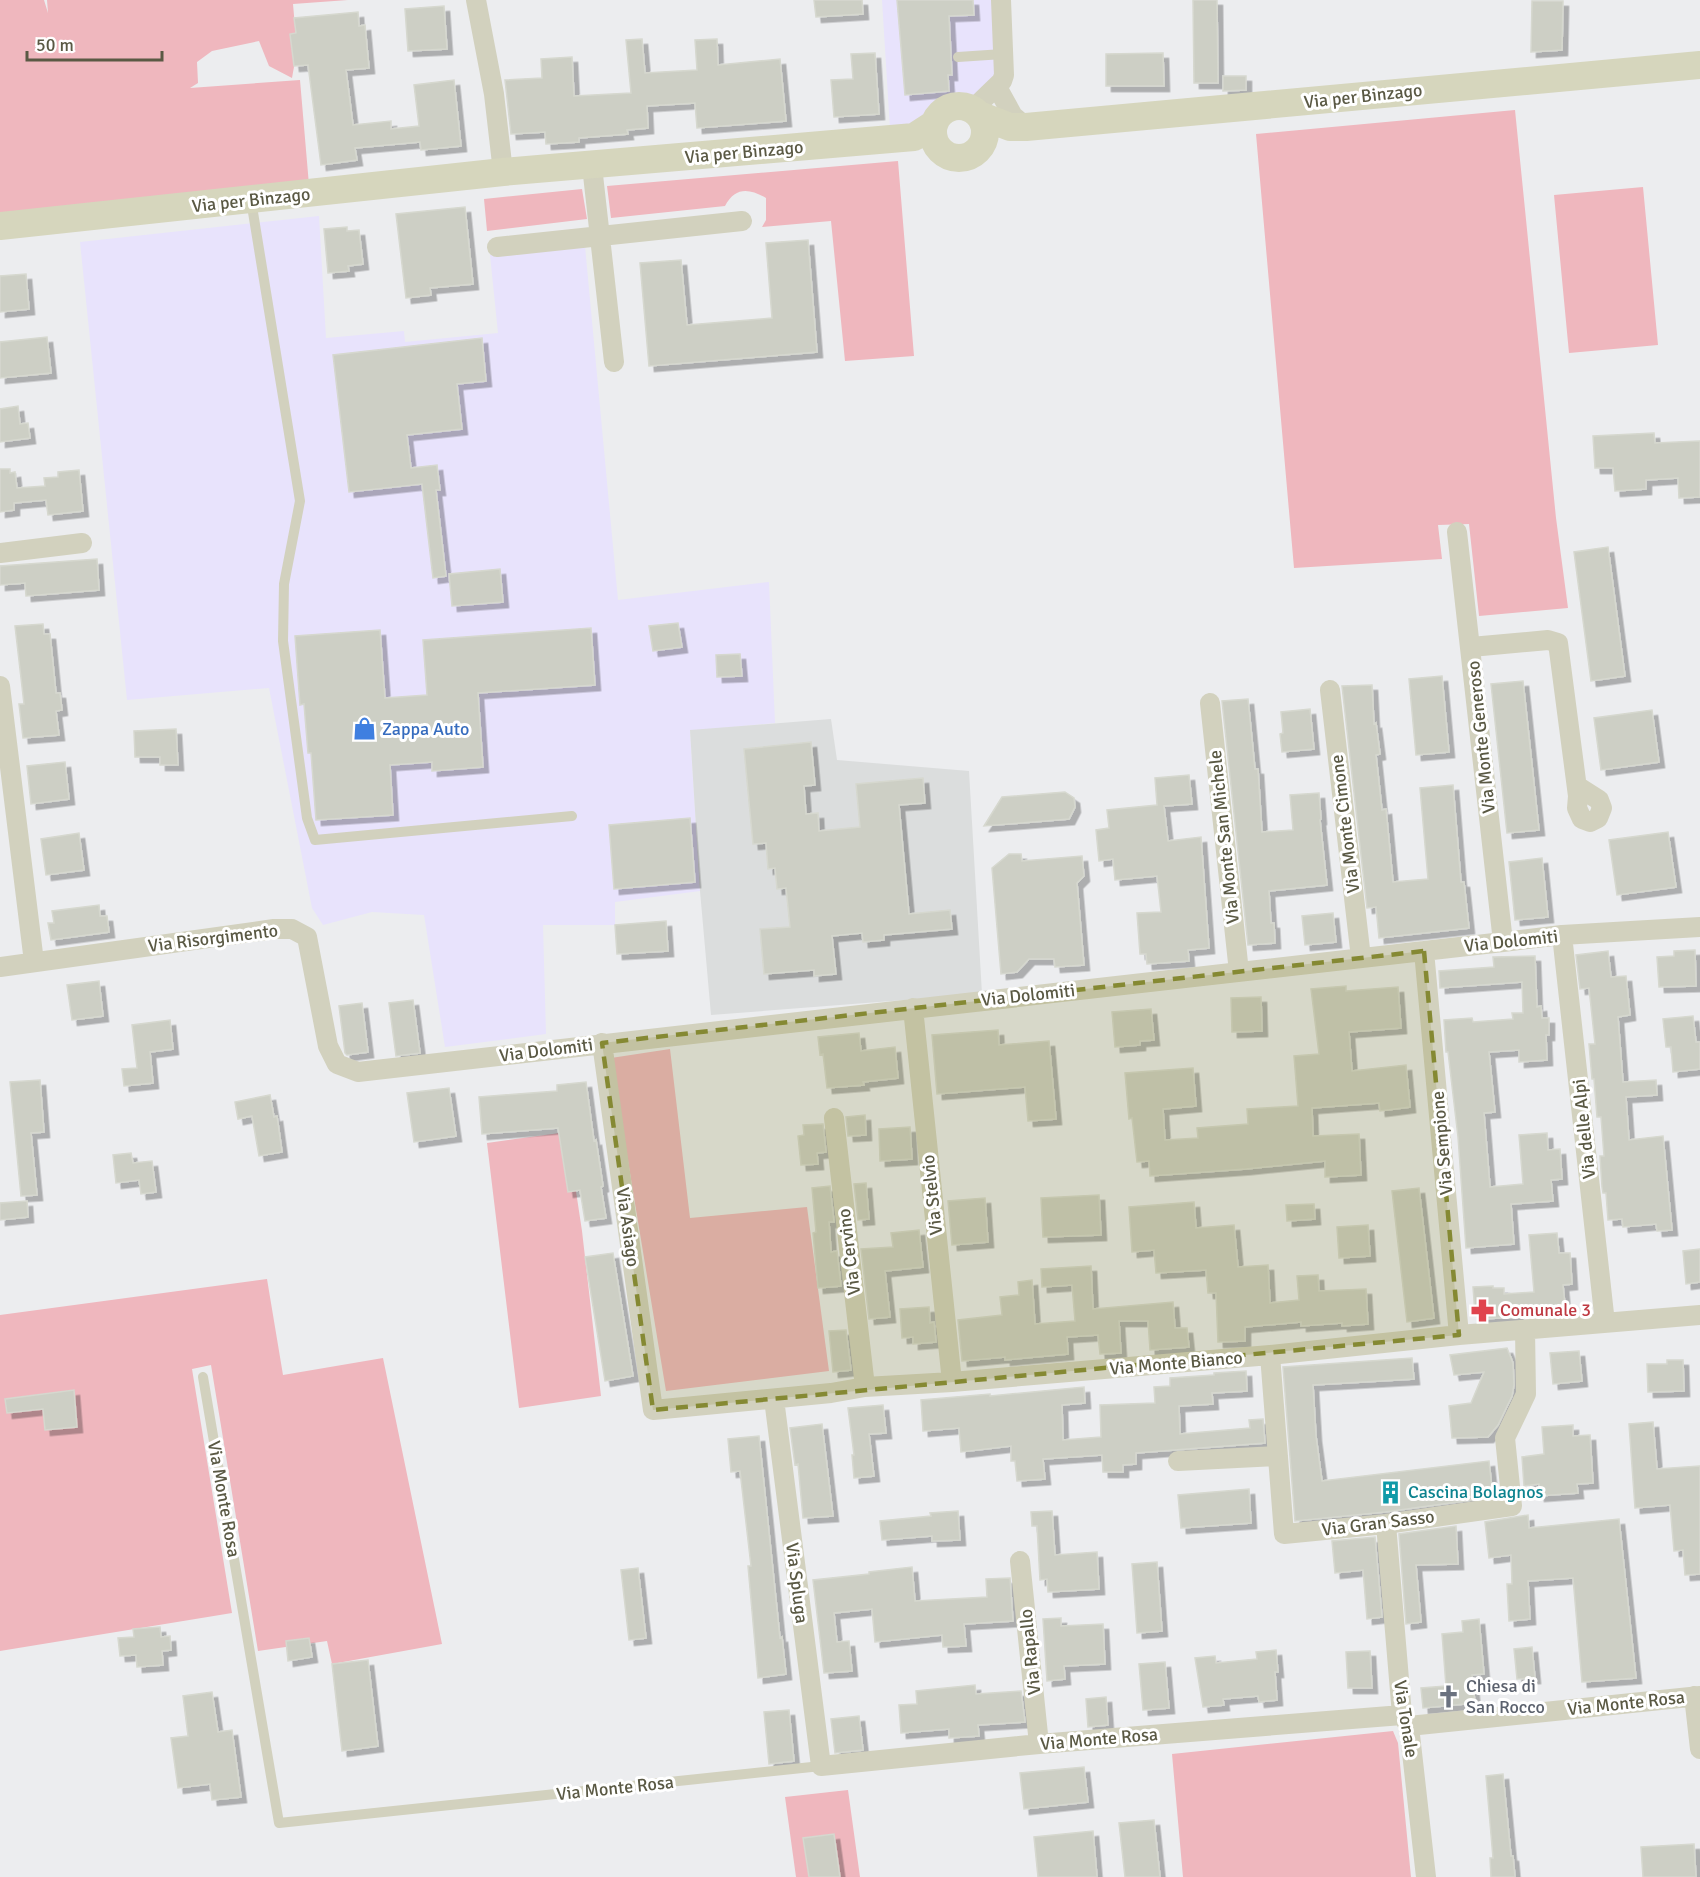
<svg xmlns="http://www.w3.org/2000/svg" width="1700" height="1877" font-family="Signika,sans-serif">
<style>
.commercial{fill:#e8e3fc}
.education{fill:#dbdddd}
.green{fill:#efb7be}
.building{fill:#cdcfc5;stroke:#d6d8cf;stroke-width:1.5;filter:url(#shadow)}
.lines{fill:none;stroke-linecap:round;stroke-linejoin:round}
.lane{stroke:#d2d1be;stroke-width:10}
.street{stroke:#d2d1be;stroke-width:20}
.secondary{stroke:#d6d6bd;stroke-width:28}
.marked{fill:#858933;fill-opacity:0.2;stroke:#858933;stroke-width:4.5;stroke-dasharray:12 8;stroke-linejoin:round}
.labels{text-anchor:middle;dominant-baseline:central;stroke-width:6;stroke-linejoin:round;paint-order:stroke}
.street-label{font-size:18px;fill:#5a5944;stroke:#fff}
.shop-label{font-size:18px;fill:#366cbe;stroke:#fff;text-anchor:start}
.health-label{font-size:18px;fill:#be3a42;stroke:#fff;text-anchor:start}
.culture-label{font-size:18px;fill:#0d838f;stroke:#fff;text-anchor:start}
.worship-label{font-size:18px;fill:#5b616d;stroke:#fff;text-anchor:start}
</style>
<defs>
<filter id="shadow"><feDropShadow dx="5.5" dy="5.5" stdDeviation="0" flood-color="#0004"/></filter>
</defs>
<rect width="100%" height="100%" fill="#ecedef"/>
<!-- commercial -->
<path class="commercial" d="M882,0H997V77L971,101H957L947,104L921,124L890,129Z
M319,216L326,338L404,331L405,342L498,333L490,255L585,246L618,600L769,582L775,723L690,731L700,891L615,902V925H543L546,1034L445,1047L424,915L372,912L323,925L312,908L269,688L127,700L80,242Z"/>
<!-- education -->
<path class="education" d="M831,719L837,760L969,771L982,994L711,1015L700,891L690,730Z"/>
<!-- green -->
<path class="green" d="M0,0H44L48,13L47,0H348L293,4L297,50L292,78L269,66L259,41L212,51L197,62L198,83L190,88L300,80L309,185L0,215Z
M1515,110L1556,518L1568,608L1479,616L1469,524L1438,525L1442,559L1294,568L1256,134Z
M898,161L914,356L845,361L831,221L762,227L766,220V198C749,188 735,187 725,206L611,218L607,186Z
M1643,187L1658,345L1569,353L1554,195Z
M582,189L587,219L487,231L484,199Z
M670,1049L690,1218L807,1207L829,1371L666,1391L611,1058Z
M567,1132L582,1231L601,1396L519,1408L487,1143Z
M267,1279L283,1375L383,1358L442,1644L332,1664L327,1641L258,1651L211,1365L192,1369L232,1613L0,1651V1315Z
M1393,1731L1398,1743L1411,1877H1183L1172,1754Z
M848,1790L860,1877H796L785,1797Z"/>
<!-- building -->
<path class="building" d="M814,0H862L863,14L816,17Z
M897,0H973L974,15L949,16L952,75H948L949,91L905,95Z
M1193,0H1217L1218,83H1194Z
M1532,1H1563L1562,50L1531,52Z
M444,6L447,49L408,51L405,9Z
M358,12L359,26L365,25L369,68L346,70L353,125L391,121V129L419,126L414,85L454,80L461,146L421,150L420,142L355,148L357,160L321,165L308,65L294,66L290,34L296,33L294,18Z
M642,39L645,73L697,70L695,40L717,39L718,65L780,59L786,121L697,128L695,103L647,106L648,128L627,130L628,134L579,138V142L546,144L545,132L511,134L505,80L542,78L541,59L572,57L574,96L631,93L626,40Z
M875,53L879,114L834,117L831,80L853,79L851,54Z
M1163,53L1164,86H1106V54Z
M1223,76H1246V90L1223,91Z
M465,207L473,284L430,288L431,295L406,298L396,214Z
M347,227V231L359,230L363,264L348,266L349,271L328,273L324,229Z
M808,240L817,352L649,366L640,263L681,260L687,325L772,318L766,243Z
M26,274L29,309L0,312V276Z
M47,337L51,373L0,378V342Z
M482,338L486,381L457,384L462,429L407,435L411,468L437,465L440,490H436L446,576L433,578L422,484L349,492L333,355Z
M18,406L20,424L28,423L30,438L0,442V409Z
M1654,433L1655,443L1700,441V497L1679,498L1678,478L1646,480V489L1615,491L1613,468H1595L1593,436Z
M0,469H10V473L15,472L17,488L45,486L44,478L58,477V472L79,470L83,511L48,515L46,500L14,503V510L0,512Z
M1608,547L1625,676L1591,681L1574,552Z
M97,559L99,590L26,596L25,583L0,585V566Z
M500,569L503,602L452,606L449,574Z
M678,623L682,647L653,651L649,626Z
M43,624L44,634H50L56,693H60L62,710L56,711L59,735L23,738L19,704H24L15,626Z
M591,628L595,685L478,693L483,767L432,771V762L390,765L393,815L316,820L311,753H308L304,704L300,705L295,636L380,630L385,698L427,695L423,640Z
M740,654L742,676L717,677L716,655Z
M1442,676L1449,752L1416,755L1409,679Z
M1523,681L1539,830L1507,833L1491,684Z
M1372,685L1374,724L1376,723L1380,754L1376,755L1382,810L1386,809L1393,882L1428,879L1420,788L1453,785L1461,882H1464L1469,928L1379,938L1376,907L1367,908L1342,686Z
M1248,699L1255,769H1258L1262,832L1293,830L1290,795L1319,793L1321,819L1320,820L1327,885L1269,891L1271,923H1274L1275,943L1248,945L1222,701Z
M1310,709L1314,749L1282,752L1280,734L1283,733L1281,712Z
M1652,710L1659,762L1601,770L1594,718Z
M176,729L178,765H160V757H135L134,731Z
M811,742L815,785L804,786L806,814L818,813L819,831L860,827L856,784L923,778L925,803L899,805L909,914L950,910L952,929L884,935V940L863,942L862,933L832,936L836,974L814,976V970L764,974L760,929L790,927L786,888L777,889L775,868L768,869L766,843L753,844L744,749Z
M65,762L69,799L31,804L27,766Z
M1189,775L1192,804L1164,806L1168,841L1201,837L1209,948L1188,950L1189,961L1147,964L1146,954H1140L1137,913L1161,912L1157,876L1115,880L1113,859L1099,861L1096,830L1109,828L1107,810L1157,805L1155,778Z
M1065,792L1074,798L1075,807L1069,819L984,826L1002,797Z
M690,818L695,882L614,889L609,825Z
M1668,832L1676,887L1617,895L1609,840Z
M79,833L84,870L46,875L41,839Z
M1009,854H1021L1022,861L1082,856L1084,876L1077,883L1084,965L1055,967L1054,959H1029L1017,972L1001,974L992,868Z
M1542,858L1548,917L1515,920L1509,862Z
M99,905L100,916H107L109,932L51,940L48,923H54L52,911Z
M1333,913L1336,942L1305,945L1302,916Z
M666,921L668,951L617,954L615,925Z
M1695,950L1696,986L1659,987L1657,957L1674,956V951Z
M1608,951L1611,977L1626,976L1630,1015L1618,1017L1623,1082L1656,1080L1657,1095L1626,1097L1629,1140L1663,1136L1672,1230L1657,1231L1656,1224L1623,1227L1622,1219L1608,1220L1606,1193H1603L1602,1187L1600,1156H1604L1601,1117H1597L1594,1079H1592L1589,1044H1595L1589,988L1580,989L1576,955Z
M1535,956L1537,1007L1541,1006L1542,1018H1549V1035H1546L1547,1060L1519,1062V1050L1489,1052L1495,1112L1484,1113L1490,1187L1523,1184L1519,1135L1547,1133L1548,1150L1560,1149L1562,1179L1551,1180L1553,1201L1511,1204L1514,1244L1466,1248L1458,1137L1448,1052H1446L1444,1020L1472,1018L1473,1022L1513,1019L1512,1013H1523L1522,982L1440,988L1439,971L1494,967L1493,957Z
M99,981L103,1016L72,1020L67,985Z
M1346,986V991L1398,987L1401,1028L1349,1032L1352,1071L1406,1065L1410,1107L1380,1111L1379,1103L1312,1108L1313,1136L1359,1134L1361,1175L1325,1177V1161L1246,1169L1150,1176L1149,1161L1137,1162L1132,1118L1129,1119L1125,1073L1193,1068L1196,1106L1163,1109L1165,1140L1198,1138L1197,1128L1248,1124L1247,1109L1298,1106L1294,1056L1319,1054L1311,989Z
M1261,997L1262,1031L1232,1032L1231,998Z
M413,1000L420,1053L396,1056L389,1003Z
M362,1003L368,1052L347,1055L345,1053L339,1006Z
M1151,1009L1154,1040L1140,1041V1045L1115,1047L1112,1012Z
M1693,1016L1696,1042H1700V1069L1673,1072L1671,1047H1666L1663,1019Z
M170,1020L173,1049L150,1052L153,1083L124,1086L122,1069L137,1068L132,1025Z
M998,1030L999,1045L1049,1041L1056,1119L1028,1121L1025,1087L937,1094L932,1035Z
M859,1033L861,1051L895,1047L898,1078L863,1082L864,1085L827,1088L823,1054L820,1055L818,1037Z
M40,1080L44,1132L31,1133L37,1195L21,1196L10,1082Z
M586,1082L594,1141L596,1140L603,1186L601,1187L606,1218L585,1221L580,1190L568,1192L558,1128L482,1134L479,1097L557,1091V1085Z
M449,1088L456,1136L414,1142L407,1093Z
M270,1095L274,1117L277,1116L282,1152L259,1156L252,1116L238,1119L235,1102Z
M865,1115L866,1135L848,1136L846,1117Z
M823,1124L826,1152L817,1153L818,1164L801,1165L798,1136L804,1135L803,1125Z
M910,1127L912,1159L880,1161L879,1129Z
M131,1153L133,1163L152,1161L156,1192L141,1194L139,1180L116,1183L113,1155Z
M866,1183L869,1219L858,1220L854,1184Z
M830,1186L834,1222H829L831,1252L837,1251L841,1286L818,1288L813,1233L816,1232L812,1188Z
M1419,1188L1434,1318L1407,1322L1392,1191Z
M1099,1195L1101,1235L1043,1237L1041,1198Z
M985,1198L988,1242L952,1245L948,1201Z
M27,1201L28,1217L0,1220V1203Z
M1194,1202L1196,1228L1234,1225L1238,1267L1268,1265L1270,1303L1299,1300L1297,1276L1318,1275L1319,1291L1366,1289L1368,1324L1342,1326V1323L1301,1326V1322L1245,1327V1341L1218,1342L1216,1293H1208L1206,1270L1156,1273L1154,1250L1132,1252L1129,1207Z
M1314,1204L1315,1219L1287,1221L1286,1205Z
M1368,1225L1370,1256L1339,1258L1337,1227Z
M919,1230L923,1267L885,1271L890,1317L869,1319L861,1249L893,1247L891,1233Z
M1557,1233L1559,1253H1570L1572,1284L1563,1285L1565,1305L1517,1309L1518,1317L1481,1319L1475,1314L1473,1287L1493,1286V1288H1504V1294L1534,1292L1529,1235Z
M1700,1249V1282L1686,1284L1683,1251Z
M613,1253L633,1376L605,1381L585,1257Z
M1091,1266L1093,1309L1173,1302L1175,1328H1187L1189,1347L1150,1350L1148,1321H1119L1121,1353L1100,1354L1098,1335L1067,1337L1068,1354L1005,1360V1357L962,1361L958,1320L1002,1315L1000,1297L1019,1295L1018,1282L1032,1280L1035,1324L1075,1321L1072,1285L1042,1287L1041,1269Z
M929,1307L930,1323L934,1322L936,1342L913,1344V1337L902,1338L900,1309Z
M846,1330L851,1370L833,1372L829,1331Z
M1507,1348L1513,1363L1514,1385L1512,1396L1498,1425L1488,1437L1452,1438L1449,1406L1471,1403L1484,1372L1454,1375L1450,1355Z
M1579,1351L1582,1381L1553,1384L1550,1353Z
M1412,1358L1414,1379L1313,1385L1316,1436L1322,1481L1489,1461L1493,1497L1385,1512L1295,1521L1283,1367Z
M1667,1360H1683L1684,1391L1648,1392L1647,1364H1667Z
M1246,1371L1247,1391L1212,1393L1213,1404L1179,1406L1180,1434L1250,1428L1249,1420L1263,1419L1265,1443L1136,1453V1464L1123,1465V1472H1103L1102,1455L1043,1459L1045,1479L1017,1481L1015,1461H1011V1446L961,1452L959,1428L923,1431L921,1400L990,1394V1396L1084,1387L1085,1403L1062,1405L1063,1440L1101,1437L1100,1405L1155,1403L1154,1387L1170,1386V1378L1214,1375V1373Z
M74,1390L77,1427L45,1430L43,1409L7,1413L5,1399Z
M883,1405L886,1433L869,1434L874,1476L854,1478L852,1455H854L848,1408Z
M1653,1422L1657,1469L1700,1466V1574L1685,1575L1683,1550L1674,1551L1670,1505L1635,1508L1629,1424Z
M822,1424L833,1516L803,1518L798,1464L795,1465L790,1428Z
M1573,1425V1436L1590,1435L1593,1483L1577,1484L1578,1493L1539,1496V1484L1524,1486L1522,1457L1544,1454L1542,1427Z
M759,1436L780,1638L782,1637L786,1674L758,1678L748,1566H751L740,1471L731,1472L728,1439Z
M1249,1489L1251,1523L1181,1528L1178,1495Z
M958,1511L960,1540L932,1541V1536L882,1540L880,1521L931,1516L930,1513Z
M1052,1511L1055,1555L1097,1552L1099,1589L1048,1592L1047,1579L1040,1580L1037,1526H1032L1031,1512Z
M1528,1515L1529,1528L1619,1519L1636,1678L1582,1682L1573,1578L1528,1581L1530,1619L1509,1621L1507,1584H1512L1511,1555L1489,1558L1485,1522Z
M1456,1526L1458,1564L1416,1565L1421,1622L1406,1624L1399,1534Z
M1375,1537L1382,1617L1367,1619L1363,1570L1335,1573L1332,1541Z
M1157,1562L1162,1631L1137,1633L1132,1564Z
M912,1567L915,1601L987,1597L986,1579L1010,1578L1013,1621L964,1624L966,1646L943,1647L942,1635L875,1642L872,1609L834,1613L837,1642L849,1641L852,1671L824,1673L813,1580L869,1574V1572Z
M638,1568L646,1638L629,1640L621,1570Z
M1061,1618V1626L1103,1624L1105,1664L1064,1666L1065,1679L1047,1681L1043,1619Z
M1479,1619L1484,1674L1472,1675L1475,1703L1423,1708L1421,1688L1446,1686L1442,1634L1463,1632L1462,1621Z
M160,1627L161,1637L170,1636L171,1650L162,1651L163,1665L137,1667L136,1655L120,1656L118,1638L134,1637L133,1629Z
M309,1638L312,1657L288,1661L286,1641Z
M1532,1647L1535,1678L1517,1679L1514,1649Z
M1276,1650L1278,1672H1275L1277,1700L1259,1702L1258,1696L1223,1699L1224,1705L1203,1707L1195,1658L1215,1656L1216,1663L1257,1659L1256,1652Z
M1370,1651L1372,1688H1348L1346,1652Z
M368,1660L378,1746L342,1751L332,1664Z
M1165,1662L1169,1708L1143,1710L1139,1664Z
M975,1685L976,1694L1021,1691L1025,1722L978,1725L979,1736L949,1738V1729L901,1733L899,1705L917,1704L916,1691Z
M212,1692L218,1732L232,1730L241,1797L212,1800L210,1784L178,1788L171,1738L188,1736L183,1696Z
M1106,1697L1108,1725L1088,1727L1086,1699Z
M789,1710L794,1761L769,1764L764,1712Z
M859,1716L863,1750L835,1753L831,1719Z
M1084,1767L1088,1802L1024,1809L1020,1773Z
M1503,1774L1511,1856H1513L1515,1877H1491L1490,1858H1493L1486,1776Z
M1154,1820L1160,1877H1125L1119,1823Z
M1093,1831L1097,1877H1038L1034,1837Z
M834,1834L840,1877H809L803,1838Z
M1694,1844L1696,1877H1643L1641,1847Z"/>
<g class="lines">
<!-- lane -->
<path class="lane" d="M958,57L1003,54
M251,200L300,501L284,584L283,641L307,818L315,840L572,816
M203,1377L279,1823L821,1766"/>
<!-- street -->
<path class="street" d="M476,0L494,94L503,172
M997,87L1013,116L1026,127
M972,110L1002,81L1004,75L1001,0
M592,166L614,362
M497,247L742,221
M1457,532L1503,942
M0,553L82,543
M1471,647L1548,640L1558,643L1578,796L1577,808L1582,819L1590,822L1598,818L1602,808L1599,800L1577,786
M0,686L34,962
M1330,690L1361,958
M1210,703L1239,972
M1562,935L1605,1323
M1424,951L1459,1335
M0,967L274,929H292L307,937L328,1046L337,1064L358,1072L1503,942L1562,935L1700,927
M913,1008L952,1382
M602,1043L653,1410L831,1393L865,1387L952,1382L1270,1355L1459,1335L1700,1315
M834,1118L865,1387
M1270,1355L1284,1534L1386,1524L1512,1506L1505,1438L1526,1394L1525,1330
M774,1399L821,1766L1039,1744L1402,1715
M1178,1461L1278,1456
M1386,1524L1402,1715L1409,1726L1426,1877
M1020,1561L1039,1744
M1694,1696L1700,1749
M1409,1726L1700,1696"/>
<!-- secondary -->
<path class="secondary" d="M933 132a26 26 0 1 1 52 0a26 26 0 1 1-52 0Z
M979,115L1010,127H1026L1700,65
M0,226L503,172L914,137L934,124"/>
</g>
<!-- marked area -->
<path class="marked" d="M1424,951L1459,1335L653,1410L602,1043Z"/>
<!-- icons -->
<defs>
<symbol id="shop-bare" viewBox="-9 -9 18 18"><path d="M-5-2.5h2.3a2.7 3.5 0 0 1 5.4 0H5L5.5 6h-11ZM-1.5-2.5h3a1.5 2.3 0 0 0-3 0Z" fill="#3f7fe0" stroke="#fff" stroke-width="2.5" paint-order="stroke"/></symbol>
<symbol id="pharmacy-bare" viewBox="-9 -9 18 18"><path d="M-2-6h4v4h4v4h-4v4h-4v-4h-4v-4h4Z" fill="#e0444e" stroke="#fff" stroke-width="2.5" paint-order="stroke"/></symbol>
<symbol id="building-bare" viewBox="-9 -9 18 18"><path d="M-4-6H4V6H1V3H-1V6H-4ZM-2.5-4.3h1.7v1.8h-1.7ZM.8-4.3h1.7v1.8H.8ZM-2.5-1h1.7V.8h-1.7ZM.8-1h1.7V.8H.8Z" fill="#0f9aa8" stroke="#fff" stroke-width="2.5" paint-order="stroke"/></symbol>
<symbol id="church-bare" viewBox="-9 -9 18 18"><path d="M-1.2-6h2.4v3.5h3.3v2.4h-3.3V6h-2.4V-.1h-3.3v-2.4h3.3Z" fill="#6b7280" stroke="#fff" stroke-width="2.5" paint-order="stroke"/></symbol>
</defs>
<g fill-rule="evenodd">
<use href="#shop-bare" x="348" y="712" width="33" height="33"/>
<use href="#pharmacy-bare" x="1466" y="1294" width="33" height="33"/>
<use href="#building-bare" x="1374" y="1476" width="33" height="33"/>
<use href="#church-bare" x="1432" y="1680" width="33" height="33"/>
</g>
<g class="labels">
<!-- street labels -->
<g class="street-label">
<text transform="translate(1363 96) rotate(-6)">Via per Binzago</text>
<text transform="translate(744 152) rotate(-5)">Via per Binzago</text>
<text transform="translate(251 200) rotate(-6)">Via per Binzago</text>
<text transform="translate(1481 737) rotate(-96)">Via Monte Generoso</text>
<text transform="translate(1345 824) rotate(-97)">Via Monte Cimone</text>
<text transform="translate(1224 837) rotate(-96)">Via Monte San Michele</text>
<text transform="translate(213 938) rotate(-7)">Via Risorgimento</text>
<text transform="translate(1511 941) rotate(-6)">Via Dolomiti</text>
<text transform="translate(1028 995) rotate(-6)">Via Dolomiti</text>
<text transform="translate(546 1050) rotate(-7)">Via Dolomiti</text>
<text transform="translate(1584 1129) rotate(-96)">Via delle Alpi</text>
<text transform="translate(1442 1143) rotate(-95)">Via Sempione</text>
<text transform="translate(932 1195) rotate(-96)">Via Stelvio</text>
<text transform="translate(628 1227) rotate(82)">Via Asiago</text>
<text transform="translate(849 1252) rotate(-97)">Via Cervino</text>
<text transform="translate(1176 1363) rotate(-5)">Via Monte Bianco</text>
<text transform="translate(224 1499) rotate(80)">Via Monte Rosa</text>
<text transform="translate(1378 1523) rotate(-7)">Via Gran Sasso</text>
<text transform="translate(797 1583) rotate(83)">Via Spluga</text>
<text transform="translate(1030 1652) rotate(-96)">Via Rapallo</text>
<text transform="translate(1626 1703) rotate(-6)">Via Monte Rosa</text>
<text transform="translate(1406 1719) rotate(81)">Via Tonale</text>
<text transform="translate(1099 1739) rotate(-5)">Via Monte Rosa</text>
<text transform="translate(615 1788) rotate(-6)">Via Monte Rosa</text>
</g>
<!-- shop labels -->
<g class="shop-label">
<text x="382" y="729">Zappa Auto</text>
</g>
<!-- health labels -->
<g class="health-label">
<text x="1500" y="1310">Comunale 3</text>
</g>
<!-- culture labels -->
<g class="culture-label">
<text x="1408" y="1492">Cascina Bolagnos</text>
</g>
<!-- worship labels -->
<g class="worship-label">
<text x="1466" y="1686">Chiesa di<tspan x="1466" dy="21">San Rocco</tspan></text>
</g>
</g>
<!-- scale -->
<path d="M27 51v9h135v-9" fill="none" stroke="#5a5944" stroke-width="3"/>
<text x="36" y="51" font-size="18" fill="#5a5944" stroke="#ffffff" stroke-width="4.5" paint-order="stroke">50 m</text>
</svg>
